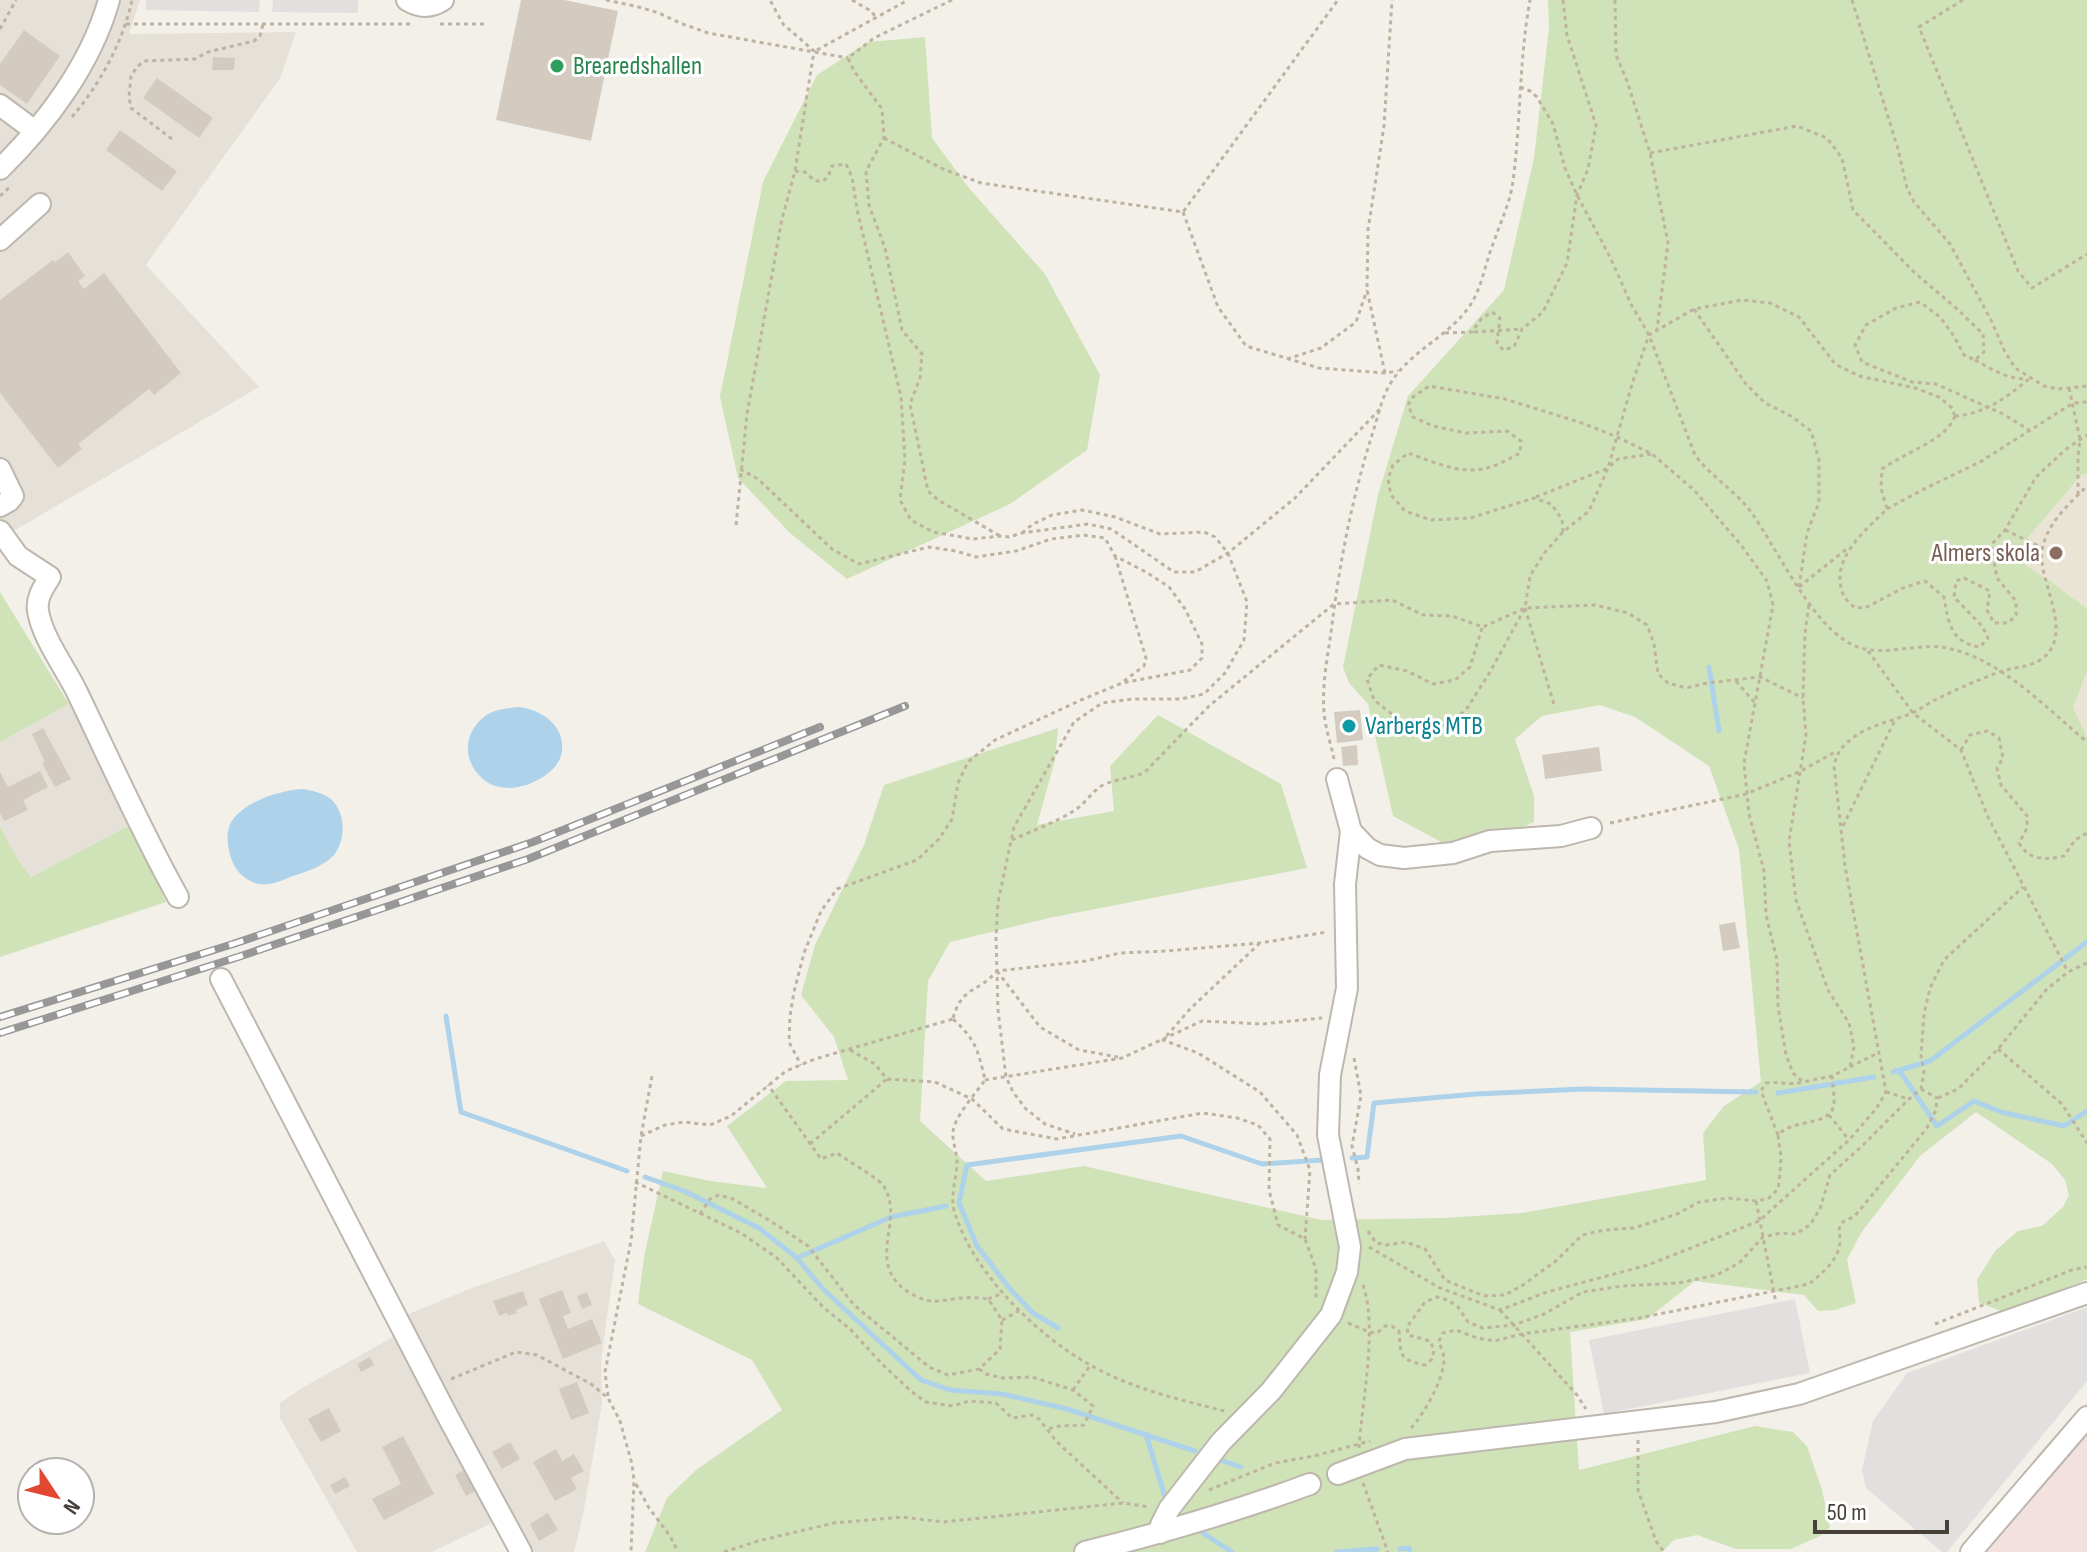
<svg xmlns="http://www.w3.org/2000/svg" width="2087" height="1552" font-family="'Sofia Sans Condensed',sans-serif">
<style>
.residential{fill:#e6e1d8}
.education{fill:#eae4d5}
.medical{fill:#f2e1df}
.green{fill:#d0e2b7}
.parking{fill:#e2e0de}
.water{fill:#add2e9}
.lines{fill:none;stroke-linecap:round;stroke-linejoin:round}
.stream{stroke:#add2e9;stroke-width:5}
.building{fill:#d3cbc0}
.minor-casing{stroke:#bdb7ad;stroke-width:24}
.path{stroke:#beb2a0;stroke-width:3;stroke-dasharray:4 4;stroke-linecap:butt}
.minor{stroke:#fff;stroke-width:20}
.rail-casing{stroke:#979797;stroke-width:8}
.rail{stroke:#fff;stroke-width:5;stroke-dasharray:15;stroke-linecap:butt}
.leisure-dot{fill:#2e9e5b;stroke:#fff;stroke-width:3}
.education-dot{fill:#8d6e63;stroke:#fff;stroke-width:3}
.culture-dot{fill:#0f9aa8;stroke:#fff;stroke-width:3}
.labels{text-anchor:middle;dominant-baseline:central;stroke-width:6;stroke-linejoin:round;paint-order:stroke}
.leisure-label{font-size:26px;fill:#27864d;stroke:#fff;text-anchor:start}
.education-label{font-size:26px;fill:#785e54;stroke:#fff;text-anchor:end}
.culture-label{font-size:26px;fill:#0d838f;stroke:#fff;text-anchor:start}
</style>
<rect width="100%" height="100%" fill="#f3f0ea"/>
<!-- residential -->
<path class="residential" d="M0,0H140L129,34L296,32L280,78L146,265L259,387L0,539Z
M69,704L132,824L31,877L17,858L0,826V742Z
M604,1241L615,1260L601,1361L602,1404L583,1515L574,1552H532L510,1514L432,1552H357L280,1418V1403L302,1388L398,1334L392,1321L469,1289Z"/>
<!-- education -->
<path class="education" d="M2082,474H2087V609L2053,583L2025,565V541Z
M2087,672V737L2073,707Z"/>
<!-- medical -->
<path class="medical" d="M2087,1403V1552H1961Z"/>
<!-- green -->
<path class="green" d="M1548,0H2087V474H2082L2025,541V565L2053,583L2087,609V672L2073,707L2087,737V1279L2012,1315L1979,1303L1977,1280L1995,1251L2018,1231L2042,1226L2063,1207L2069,1195L2065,1180L2052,1164L1976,1112L1920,1156L1861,1233L1847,1260L1856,1303L1835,1310L1818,1311L1804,1295L1695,1281L1647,1319L1570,1332L1579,1470L1755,1426L1793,1432L1807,1446L1822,1490L1830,1527L1820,1536L1791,1549H1736L1697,1535L1674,1540L1662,1552H645L667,1498L696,1470L782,1410L752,1360L638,1304L644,1257L663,1171L710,1181L767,1188L727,1126L786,1081L848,1080L834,1037L801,995L815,945L864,845L884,785L1058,728L1055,760L1037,825L1114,811L1110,766L1158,715L1281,784L1307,868L1049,918L950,942L928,981L920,1121L986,1181L1084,1166L1322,1220L1443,1218L1522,1213L1706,1180L1703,1133L1724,1106L1761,1082L1739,849L1709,766L1635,717L1600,705L1542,716L1515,739L1534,796V822L1505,835L1443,843L1393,816L1368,704L1349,683L1343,667L1378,495L1408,396L1504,290L1534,158L1549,28Z
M925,37L932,138L969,188L1045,274L1100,375L1087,450L1010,504L847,579L790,533L738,478L720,397L763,182L817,75L868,42Z
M0,592L69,704L0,742Z
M132,824L166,902L0,957V826L17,858L31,877Z"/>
<!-- parking -->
<path class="parking" d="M146,0H260L259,12L146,10Z
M273,0H358V13L272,12Z
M1795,1299L1810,1373L1604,1414L1589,1340Z
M2087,1307V1381L1947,1552H1942L1866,1488L1862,1470L1873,1421L1907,1373Z"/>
<!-- water -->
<path class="water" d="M520,707C541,710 565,725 562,751C560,772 530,787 511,788C502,788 490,786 483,779C462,761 463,733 485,716C495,709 508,708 520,707Z
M302,789C311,790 323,793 331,799C346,813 346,840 334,855C323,867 305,872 290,877C279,882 267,887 255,883C242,878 235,870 231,858C228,848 226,838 229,827C237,804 279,790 302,789Z"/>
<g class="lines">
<!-- stream -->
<path class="stream" d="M1709,667L1719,731
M446,1016L461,1112L627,1171
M1899,1070L1937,1126L1974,1101L2001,1112L2064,1126L2087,1111
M1893,1072L1930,1061L2087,942
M1778,1093L1874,1077
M1352,1158L1367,1157L1374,1103L1476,1094L1583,1089L1756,1092
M645,1177L684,1191L759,1228L797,1258L823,1289L921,1380L950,1390L1002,1394L1067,1409L1195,1451
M797,1258L891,1217L946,1206
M1058,1328L1033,1313L1010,1289L977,1246L959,1203L967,1165L1181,1136L1262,1164L1323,1160
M1146,1434L1165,1497
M1220,1460L1241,1467
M1203,1533L1232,1552
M1400,1549L1409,1548L1410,1552
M1337,1552L1377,1549"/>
</g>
<!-- building -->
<path class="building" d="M521,0H564L618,11L591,141L496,120Z
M24,30L60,56L27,104L0,85V64Z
M213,57L235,58L234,70H212Z
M157,78L213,118L199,138L143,98Z
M120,130L177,171L162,191L106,150Z
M68,252L85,276L78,281L84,289L104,273L181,373L154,395L149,389L78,444L82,449L58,468L0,393V300L53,260L55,262Z
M1360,710L1363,740L1337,743L1334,712Z
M43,728L71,779L55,787L42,763L45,762L32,734Z
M1357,745L1358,765L1343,766L1341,747Z
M1599,747L1602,771L1545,779L1542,755Z
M40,771L48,787L23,800L28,810L4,821L0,813V772L8,787Z
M1735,922L1740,948L1723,951L1719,925Z
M562,1290L571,1313L563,1316L568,1329L592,1319L602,1343L563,1359L539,1299Z
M523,1291L528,1305L516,1310L517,1313L508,1316L507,1313L499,1316L493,1301Z
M587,1292L592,1305L582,1309L577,1296Z
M370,1357L374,1365L361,1372L357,1364Z
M577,1382L589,1413L571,1420L559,1389Z
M329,1408L341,1431L321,1442L308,1419Z
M403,1436L434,1494L384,1520L372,1499L401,1484L382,1447Z
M510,1442L520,1459L502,1469L492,1452Z
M556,1449L562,1461L574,1454L584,1471L571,1478L577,1489L555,1501L533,1462Z
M466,1469L477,1490L466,1496L455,1475Z
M345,1477L350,1486L335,1494L330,1485Z
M548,1513L558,1530L539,1541L530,1524Z"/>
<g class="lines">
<defs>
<path id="minor" d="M407,0C420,8 431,8 443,0
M0,105L35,131
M0,169C47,123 91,64 109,0
M0,240L40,204
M0,469L13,496L9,501L0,506
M0,531L18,556L50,577C43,588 36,598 38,611C42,636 63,665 75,688C109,758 140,829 178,897
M1337,779L1351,831L1367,848L1380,855L1404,858L1453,853L1490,841L1561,836L1591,828
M221,979L448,1417L521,1552
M1338,1474L1405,1449L1716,1412L1799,1394L2087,1293
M1160,1533L1161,1525L1169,1509L1221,1442L1271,1391L1331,1315L1347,1272L1350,1247L1328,1135L1330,1075L1347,988L1345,884L1351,831
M1085,1552C1162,1533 1237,1511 1310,1484
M1971,1552L2087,1417"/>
</defs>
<!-- minor casing -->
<use href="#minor" class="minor-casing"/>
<!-- path -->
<path class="path" d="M606,0L635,6L659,13L680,23L708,33L848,58
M852,0L871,11L875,16
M952,0L874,38L848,58L854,71L882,109L884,138L866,171L869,205L885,248L902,330L922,354L920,378L910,404L928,491L938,500L1000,536
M1615,0L1616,55L1627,81L1650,153L1668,243L1657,330
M1852,0L1898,149L1907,188L1914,202L1950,244L1992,322L2004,350L2015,368L2044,386L2058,389L2087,386
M1963,0L1919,27L2018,271L2032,288L2087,254
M126,24H412
M440,24H488
M0,29L16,0
M817,50L908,0
M1520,87L1530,91L1537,97L1553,124L1565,168L1577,195L1610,257L1632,306L1649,335L1695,455C1711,477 1735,490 1751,512C1778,550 1809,620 1849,643C1877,659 1910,644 1940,647C1996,654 2045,707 2087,742
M72,117C100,84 123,42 132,0
M884,138L943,169L981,183L1183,212L1338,0
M172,139L131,108L129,97L131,76L137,67L144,61L195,59L208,52L254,41L260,36L263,24
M1650,153L1797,126L1827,138L1842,158L1853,210L1916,274L1956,308L1983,334L1984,352L1975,360L1964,355L1954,336L1940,317L1920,302L1896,308L1866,325L1855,345L1862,362L1912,382L1936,384L2003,414L2029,430
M795,171L805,172L815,181H823L828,177L832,166L846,164L852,177L857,209L901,397L905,460L900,500L911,520L933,532L973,539L1000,536L1009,537L1022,533L1088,524L1111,529L1174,572H1195L1228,553L1295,498L1380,409
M0,196L12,185
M1183,212L1218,307L1246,346L1319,368L1385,373L1398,371
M1694,309L1746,384L1765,403L1791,416L1811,431L1819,460V502L1807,533L1799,587
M1474,332L1522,329
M1445,333L1472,332L1481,319L1492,312L1500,318L1497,342L1503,350L1514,347L1522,329L1543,312L1567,263L1577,195L1588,169L1596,125L1567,35L1563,0
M1287,359L1321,348L1356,322L1367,290
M1975,360C1993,370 2007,379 2027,379
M1385,373L1367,290L1368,230L1384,126L1392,0
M2069,388L2080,439L2078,457V495
M1955,416C1946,441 1903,453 1882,469L1881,488L1887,509C1866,530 1829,559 1843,594C1845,599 1851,604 1855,608L1867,607L1903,588L1925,581L1944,597C1948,622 1951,643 1980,647L1988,638L1982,626L1954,597L1956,581L1964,578L1990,591L1987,610L1994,623H2008L2016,615V601L1997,578L1991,545L2005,530L2036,477L2065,450L2087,435
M1955,416C1985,414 2007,397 2029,379
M740,469L758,479L832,549L859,564L929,547L956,551L976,557L1016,551L1051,539L1083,535L1105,538L1115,556L1146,572L1169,587L1185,609L1202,644V658L1190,670L1122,683L1081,700L995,740L968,762L958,783L952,819L939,839L917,860L837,889L821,911L804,953L794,992L790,1016L789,1042L801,1065
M1536,497L1608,468L1632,384L1649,335L1694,309L1742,300L1770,303L1799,317L1835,364L1859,376L1915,388L1939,397L1952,408L1955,416
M1887,509L1922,490L1980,462L2073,403L2087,402
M736,525L747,414L782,219L795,171L814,51L783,24L770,0
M2005,530L2041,547
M1563,532L1562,519L1551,504L1534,498L1470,518L1431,520L1405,511L1391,495L1388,479L1393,465L1408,453C1428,460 1450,470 1471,470C1488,471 1505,461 1520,453L1521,441L1507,431L1466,433L1433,426L1413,417L1408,405L1413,397L1429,386L1505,399L1582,423L1617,437L1652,454L1694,490L1741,545L1767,581L1773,605L1744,763L1749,814L1764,871L1766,915L1777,960L1778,1006L1786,1055L1793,1073L1803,1082L1832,1076L1850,1067L1854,1047L1849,1023L1828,990L1796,900L1789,841L1806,735L1803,698L1805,633L1809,604
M1022,533L1033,524L1052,515L1082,510L1115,517L1160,534L1204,532L1215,537L1228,553L1247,602L1244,640L1225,673L1204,694L1181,699H1133L1102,703L1074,722L1014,827L998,902L996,937L998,1010L1006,1077L1013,1092L1026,1109L1045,1124L1075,1134
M1115,556L1146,658L1144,666L1124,681
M1799,587L1849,547
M1525,608L1555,708
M1482,628L1470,667L1455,680L1433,684L1407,671L1379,665L1367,679L1374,700L1399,720L1424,728L1450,724L1468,707L1490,672L1525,608L1530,576L1545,552L1563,532L1589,511L1608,468L1618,459L1652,454
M1868,651L1913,713L1961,750L1988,817L2068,972
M1736,681L1754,702
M1961,750L1970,735L1987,731L1999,738L2003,758L1997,768L2001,785L2028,817L2026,830L2019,843C2029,861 2047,860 2064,856L2075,840L2087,833
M1334,759C1331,744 1325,727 1324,712C1322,686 1327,659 1331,633C1339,565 1352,497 1373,432C1378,417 1381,400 1389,386C1411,346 1461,334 1478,290C1484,275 1487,259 1493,244C1500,223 1510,204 1513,181C1521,121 1519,60 1530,0
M1610,823L1746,794L1801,771L1837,751
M1843,826L1896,718
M1012,840C1031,831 1057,822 1075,810C1086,803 1092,791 1103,785C1118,778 1131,779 1145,772L1209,706L1334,604L1392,600L1423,615L1452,616L1483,627L1525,608L1595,605L1628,613L1647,625L1654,644L1658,674L1668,683L1686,688L1707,683L1760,677L1803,698
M1260,943L1190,1009L1163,1040L1198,1053L1260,1092L1297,1135L1310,1170L1305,1239
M997,971L1040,1027L1079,1050L1118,1057
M953,1018C963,985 977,994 997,971L1086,961L1120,953L1166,951L1260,943L1327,932
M953,1019C976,1040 978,1050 985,1080C976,1093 954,1117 953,1132C952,1141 957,1152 957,1162C957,1177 950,1195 954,1210C971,1271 1037,1336 1092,1366C1133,1389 1178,1399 1224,1411
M1998,1049L2062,1104L2087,1143
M850,1050L875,1064L887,1079L935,1082L972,1099L1003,1129L1057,1139L1203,1113L1237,1118L1258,1125L1270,1139L1269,1190L1278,1225L1305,1239L1316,1269V1300
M1354,1058L1361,1096L1352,1146L1358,1169L1359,1184
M1850,1067L1878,1053
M985,1080L1122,1058L1202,1021L1262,1024L1322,1018
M1921,1089L1937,1098
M1886,1092L1909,1099
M1938,1098L1958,1089L1998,1049L2046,990L2068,972L2087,963
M1829,1115L1849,1140
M1778,1135L1761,1091L1766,1083C1780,1081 1789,1086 1803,1082
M641,1136L665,1125L684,1122L710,1125L731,1116L786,1071L815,1059L953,1019
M810,1144L887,1079
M635,1182L741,1233L777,1258L823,1307L850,1329L882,1364L912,1392L926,1402L953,1406L969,1401L996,1403L1012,1418L1032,1415L1039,1419L1057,1442L1123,1503
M1756,1201L1776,1303
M700,1214L710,1199L719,1195L733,1199L772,1222L808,1246L854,1305L929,1367L948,1375L979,1369L1000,1349L1002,1320L988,1299C980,1298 971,1297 963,1298C953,1298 942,1302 932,1301C923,1301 911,1294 904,1289C866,1259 906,1219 883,1185C878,1178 846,1160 837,1153L821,1159L768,1085
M1368,1231L1376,1243L1386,1245L1406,1242L1425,1249L1445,1280L1484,1296L1505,1295L1523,1285L1557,1260L1582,1235L1605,1230L1634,1228L1677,1214L1699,1202L1728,1198L1756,1201L1768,1199L1778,1189L1780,1174L1781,1157L1778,1135C1792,1119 1827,1126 1833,1108C1836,1100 1832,1085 1832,1076
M1369,1247L1440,1288L1500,1310L1547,1292L1648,1265L1759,1221L1849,1140L1876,1109L1886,1092L1845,866L1834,766C1837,752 1842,746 1854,737C1870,725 1892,721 1910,714C1920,710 1928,703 1937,699C1957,689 1978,680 1999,672C2012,667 2028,668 2040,660C2077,636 2038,583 2042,551C2046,524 2069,504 2087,486
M988,1299L1003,1293
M1500,1310L1577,1395L1586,1409
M1002,1320L1019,1311
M1348,1323L1369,1332L1377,1333L1385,1326H1392L1399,1331C1401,1354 1398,1360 1425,1365L1432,1359L1434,1350L1430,1341L1408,1335L1407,1327L1425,1302L1437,1297L1448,1300L1458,1307L1468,1322L1483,1328L1514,1325L1544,1314L1583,1292L1623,1286L1678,1283L1717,1275L1739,1263L1763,1237L1781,1233L1796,1234L1810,1225L1820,1209L1830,1175L1861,1147L1909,1099L1921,1089L1924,1072L1921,1056L1924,1014L1930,988L1944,960L2023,887
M1935,1324L2072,1270L2087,1267
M979,1369L986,1374L1003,1378L1032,1377L1073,1390L1093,1406L1084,1425L1059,1426L1048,1429
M451,1379L516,1352L537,1355L591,1384L608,1398L620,1421L632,1464L634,1481L631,1552
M1073,1390L1089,1367
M608,1396L605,1372L631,1241L641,1136L652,1076
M1411,1428C1424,1414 1444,1379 1444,1359C1444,1354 1440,1346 1439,1341L1443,1333L1456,1330L1477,1338L1494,1341L1522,1334L1639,1318L1809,1284C1820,1275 1835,1263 1839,1248C1843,1231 1831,1224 1854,1217L1927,1128L1936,1110L1937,1098
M1638,1440V1490L1656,1541L1664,1552
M1359,1448C1362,1400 1378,1329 1363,1285
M1363,1483L1388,1552
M636,1484L649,1508L670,1536L678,1552
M1209,1490L1275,1463L1314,1456L1370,1441
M724,1552L758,1541L834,1523L902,1517L943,1522L1123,1503L1150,1507"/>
<!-- minor -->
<use href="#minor" class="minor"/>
<defs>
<path id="rail" d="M0,1017L233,944L533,842L820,727
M0,1033L238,957L528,859L905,706"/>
</defs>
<!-- rail casing -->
<use href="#rail" class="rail-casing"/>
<!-- rail -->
<use href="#rail" class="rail"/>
</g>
<!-- markers -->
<circle class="leisure-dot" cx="557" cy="66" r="8"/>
<circle class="education-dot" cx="2056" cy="553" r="8"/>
<circle class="culture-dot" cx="1349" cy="726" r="8"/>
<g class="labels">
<!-- leisure labels -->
<g class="leisure-label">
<text x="573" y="66">Brearedshallen</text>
</g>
<!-- education labels -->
<g class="education-label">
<text x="2040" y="553">Almers skola</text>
</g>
<!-- culture labels -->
<g class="culture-label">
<text x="1365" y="726">Varbergs MTB</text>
</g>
</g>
<!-- north arrow -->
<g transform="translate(56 1496) rotate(125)"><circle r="38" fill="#ffffff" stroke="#b5b3b0" stroke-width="2"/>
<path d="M0-6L14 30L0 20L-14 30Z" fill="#e24731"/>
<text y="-12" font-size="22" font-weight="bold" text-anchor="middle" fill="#464039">N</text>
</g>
<!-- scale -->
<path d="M1815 1520v12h132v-12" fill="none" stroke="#464039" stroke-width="4"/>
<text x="1827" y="1520" font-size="24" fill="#464039" stroke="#ffffff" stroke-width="6" paint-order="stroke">50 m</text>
</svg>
